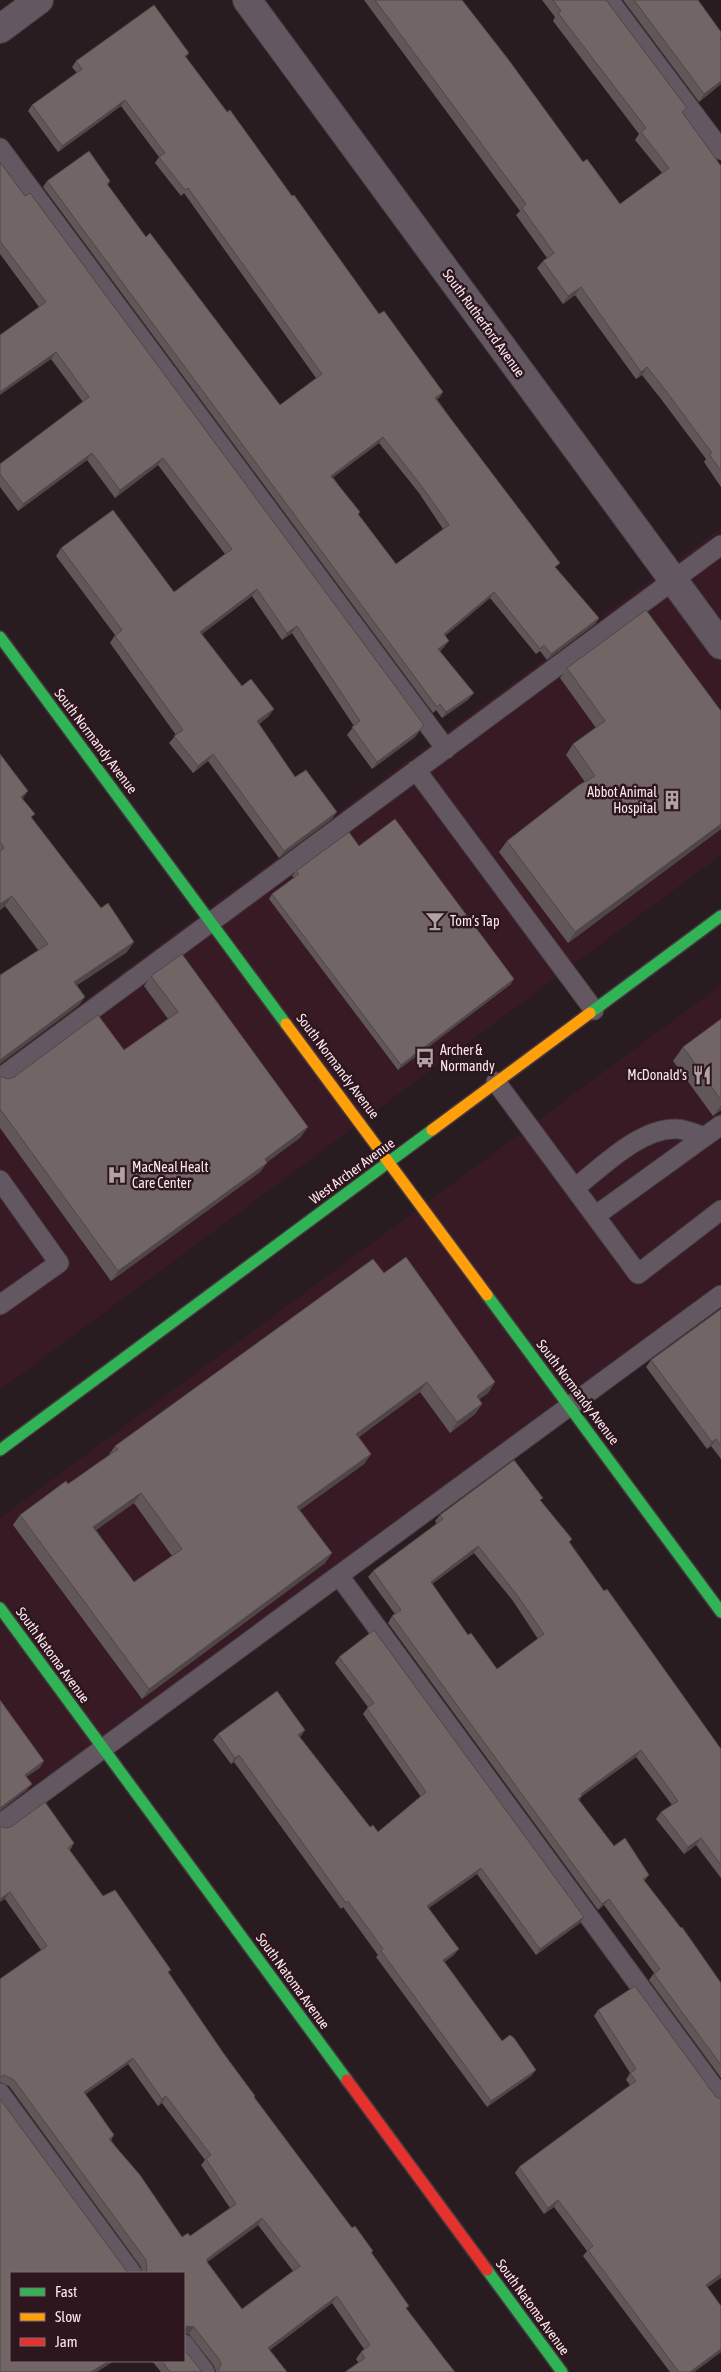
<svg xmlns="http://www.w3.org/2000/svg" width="721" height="2372" font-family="'Asap Condensed',sans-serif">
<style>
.built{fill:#371a24}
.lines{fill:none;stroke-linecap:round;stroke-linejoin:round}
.lane-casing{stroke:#45393e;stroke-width:21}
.street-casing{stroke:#45393e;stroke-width:30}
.fast-casing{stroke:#45393e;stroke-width:14}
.slow-casing{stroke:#45393e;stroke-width:14}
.jam-casing{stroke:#45393e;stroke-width:14}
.lane{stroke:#635861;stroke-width:19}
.street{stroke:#635861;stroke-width:28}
.fast{stroke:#30b455;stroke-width:11}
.slow{stroke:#ff9f0a;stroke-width:11}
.jam{stroke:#e5322d;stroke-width:11}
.wall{fill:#615758;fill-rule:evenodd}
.shaded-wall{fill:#4f4747}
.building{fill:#716566;stroke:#4f4747;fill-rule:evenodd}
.labels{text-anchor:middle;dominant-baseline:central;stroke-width:5;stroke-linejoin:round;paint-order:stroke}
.street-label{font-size:14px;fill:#fae8ed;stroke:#2e161e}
.poi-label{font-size:14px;fill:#fae8ed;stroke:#2e161e;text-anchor:start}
</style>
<rect width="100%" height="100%" fill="#281c20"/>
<!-- built -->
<path class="built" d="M721,528V855L0,1390V1063Z
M721,985V1282L0,1818V1518Z"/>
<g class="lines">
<defs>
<path id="lane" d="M609,0L721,150
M0,148L446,749
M416,770L594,1010
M0,1078L721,545
M496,1082L638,1274L721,1210
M0,1180L59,1263L0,1305
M575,1188C602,1167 641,1127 677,1129C685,1129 695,1134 703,1136
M595,1216L721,1125
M340,1577L721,2097
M0,1824L721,1295
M0,2093L132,2273
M184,2344L205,2372"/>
<path id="street" d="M247,0L721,645
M0,29L39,0"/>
<path id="fast" d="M0,637L286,1024
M590,1013L721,916
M487,1295L721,1612
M0,1450L432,1130
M0,1608L347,2080
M487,2270L562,2372"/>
<path id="slow" d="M286,1024L487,1295
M432,1130L590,1013"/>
<path id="jam" d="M347,2080L487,2270"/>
</defs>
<!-- lane casing -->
<use href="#lane" class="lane-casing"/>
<!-- street casing -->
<use href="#street" class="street-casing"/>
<!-- fast casing -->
<use href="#fast" class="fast-casing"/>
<!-- slow casing -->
<use href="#slow" class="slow-casing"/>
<!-- jam casing -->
<use href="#jam" class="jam-casing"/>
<!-- lane -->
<use href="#lane" class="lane"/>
<!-- street -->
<use href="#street" class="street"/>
<!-- fast -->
<use href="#fast" class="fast"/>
<!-- slow -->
<use href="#slow" class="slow"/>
<!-- jam -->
<use href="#jam" class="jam"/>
</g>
<!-- wall -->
<path class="wall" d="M364,0H462L583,162L620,204L662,173L635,140L639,134L553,21L555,17L542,0H606L687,108L683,113L721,166V487L704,462L706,459L661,399L642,375L636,379L575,295L563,304L537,268L543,261L547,258L516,215L520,211Z
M623,0H698L721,84L699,102Z
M189,53L186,57L379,314L443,392L439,398L437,399L556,568L599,618L595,624L547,660L540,651L536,654L490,598L445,636V646L440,651L469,699L442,718L436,710L433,713L43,187L47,181H110L108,185L146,237L280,405L316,378L184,193L181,196L155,163L159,157L121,106L58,152L28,111L32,105L77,73L72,67L76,61ZM379,443L419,493L443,529L396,564L359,515L333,477Z
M0,162L424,725L415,737L372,769L347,735L354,726L292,633L282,640L252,596L202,634L242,686L269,716L259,724L295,777L332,819L279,858L208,761L193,773L169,743L176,735L110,643L115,635L56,556L61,548L174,592L225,554L158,465L115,498L87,460L18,511L0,487V464L83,402L51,359L39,307L0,254Z
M567,668L721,829L568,943L499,852L507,841L585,782L566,755L573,744L596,728L560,678Z
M0,754L32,818L127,952L77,985L85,997L78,1006L38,950L5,906L0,910Z
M359,846L511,984L398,1070L269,899L272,894L294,878L292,876L296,871Z
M151,976L301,1137L267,1162L260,1172L111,1281L0,1128V1076L8,1079L124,1050L168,1019L144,986Z
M721,1019V1110L713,1116L673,1061L683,1047Z
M384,1273L495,1382L488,1393L479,1399L482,1404L475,1414L450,1433L420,1392L359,1437L371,1454L364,1464L300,1510L332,1553L325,1563L142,1699L13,1525L20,1515L68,1484L108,1456L115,1446ZM134,1503L172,1556L134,1582L96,1530Z
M721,1309V1459L711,1446L707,1449L646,1367L651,1360Z
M541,1501L604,1591L721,1749V1878L696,1845L684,1854L656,1819L661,1812L672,1805L636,1757L582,1796L579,1800L614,1846L649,1875L644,1881L721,1983V2078L649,1980L654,1973L604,1905L598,1910L388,1623L392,1616L395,1614L368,1577L373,1571L437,1524L435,1521L440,1515ZM474,1553L513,1601L538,1639L497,1669L468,1635L432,1584Z
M339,1657L584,1917L580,1923L536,1955L477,1874L428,1908L454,1955L444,1962L502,2041L536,2070L531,2076L487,2107L376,1957L378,1955L343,1907L341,1909L234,1762L231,1764L213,1740L218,1734L305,1730L300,1737L370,1827L378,1832L421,1797L363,1714L368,1707L335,1663Z
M5,1828L74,1843L70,1850L103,1896L169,1973L224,2054L255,2096L254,2098L352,2228L373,2251L371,2253L406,2309L443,2357L358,2362L356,2359L361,2352L364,2349L332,2303L270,2350L287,2372H216L214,2366L189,2334L184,2333V2273H142L141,2267L9,2086L0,2082V1979L41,1950L5,1899ZM128,2064L158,2106L162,2103L205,2160L201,2165L230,2208L190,2236L182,2237L111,2140L114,2135L85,2094ZM258,2225L293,2271L242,2309L207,2262Z
M598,2010L716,2097L707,2288L721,2306V2352L694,2372H670L583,2256L587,2251L554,2207L544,2214L515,2173L519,2167L630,2085L626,2080L630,2073L594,2016Z
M152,2361H184L202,2372H161Z"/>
<!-- shaded-wall -->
<path class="shaded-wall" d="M721,81V84L699,102L704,94Z
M125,100L121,106L58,152L62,146Z
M581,287L575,295L563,304L568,296Z
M56,352L51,359L0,395V392Z
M647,367L642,375L636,379L641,372Z
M443,392L439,398L431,403L435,398Z
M383,437L379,443L327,482L331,476Z
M92,453L87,460L18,511L23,504Z
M163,458L158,465L115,498L120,490Z
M257,589L252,596L195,639L200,632Z
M494,592L490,598L440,640L444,634Z
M599,618L595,624L547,660L551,654Z
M297,626L292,633L282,640L287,633Z
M449,641L445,646L434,655L438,649Z
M474,693L469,699L442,718L446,712Z
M274,709L269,716L252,728L257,721Z
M420,730L415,737L372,769L377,762Z
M213,754L208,761L193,773L198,766Z
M28,791L21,801V797Z
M337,812L332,819L279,858L284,851Z
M721,824V829L568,943L575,932Z
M12,896L5,906L0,910V904Z
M134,942L127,952L67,992L74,982Z
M514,979L511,984L398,1070L401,1065Z
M85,997L78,1006L0,1064V1059Z
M721,1105V1110L713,1116Z
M308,1127L301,1137L258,1169L265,1159Z
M267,1163L260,1172L111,1281L118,1271Z
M427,1382L420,1392L349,1444L356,1434Z
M495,1382L488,1393L470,1406L477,1396Z
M482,1404L475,1414L450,1433L457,1422Z
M716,1439L711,1446L707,1449L712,1442Z
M371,1454L364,1464L290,1517L297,1507Z
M141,1493L134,1503L86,1537L93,1527Z
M478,1546L474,1553L426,1588L431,1582Z
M332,1553L325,1563L142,1699L149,1689Z
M305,1730L301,1736L294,1741L298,1735Z
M641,1750L636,1757L582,1796L578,1802L573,1805L581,1794Z
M239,1755L234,1762L231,1764L235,1758Z
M44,1761L40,1768L20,1781L25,1775Z
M32,1784L27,1790L0,1811V1808Z
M701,1838L696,1845L684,1854L688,1847Z
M481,1868L477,1874L422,1913L427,1906Z
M10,1892L5,1899L0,1902V1899Z
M609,1899L604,1905L598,1910L602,1904Z
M584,1917L580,1923L536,1955L540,1949Z
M459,1949L454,1955L438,1967L443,1960Z
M133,2058L128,2064L79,2099L84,2092Z
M536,2070L531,2076L487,2107L491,2101Z
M166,2096L162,2103L158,2106L162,2099Z
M558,2200L554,2207L544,2214L548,2208Z
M262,2218L258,2225L202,2266L207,2259Z
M721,2274V2278L701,2292L706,2285Z
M337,2296L332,2303L263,2355L268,2348Z
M187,2326L194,2327L189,2334L184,2333V2329Z
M721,2349V2352L694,2372H690Z
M109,2361H114L97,2372H91Z"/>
<!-- building -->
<path class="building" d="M375,0H462L508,59L583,162L587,159L620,204L669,168L641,132L646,128L558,13L561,11L553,0H606L687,108L682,112L721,166V471L709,454L712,453L666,391L647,367L641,372L581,287L568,296L543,261L554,253L522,208L526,204Z
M634,0H698L721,32V39H720L721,41V81L704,94Z
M154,5L189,53L185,56L227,112L230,110L292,196L294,195L379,314L384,311L443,392L435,398L560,563L555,567L599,618L551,654L544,645L540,649L494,592L444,634L449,641L438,649L474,693L446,712L440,704L437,707L47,181L89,151L110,181L107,184L146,237L150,233L280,405L322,374L188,188L185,190L159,157L165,153L125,100L62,146L32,105L82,69L76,61ZM383,437L423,488L449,525L396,564L358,514L360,512L331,476Z
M0,162L25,196L30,193L424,725L420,730L377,762L352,727L360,721L297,626L287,633L257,589L200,632L242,686L251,679L274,709L257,721L295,777L306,770L337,812L284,851L213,754L198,766L174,736L183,730L115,636L122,630L61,548L113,510L174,592L232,549L163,458L120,490L92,453L23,504L0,474V464L89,397L56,352L0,392V335L46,302L0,241Z
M646,610L721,711V824L575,932L507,841L579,785L595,776L573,744L605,721L567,668Z
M0,754L28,791L21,797L35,814L31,817L101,908L108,903L134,942L74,982L85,997L0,1060V975L48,944L12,896L0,904V851L4,848L0,842Z
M395,819L514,979L401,1065L272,894L299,874L296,871L349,832L359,846Z
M182,954L308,1127L265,1159L267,1163L118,1271L0,1109V1076L8,1079L14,1077L98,1015L124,1050L178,1012L151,976Z
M721,1019V1100L683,1047Z
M406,1257L495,1382L477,1396L482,1404L457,1422L427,1382L356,1434L371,1454L297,1507L332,1553L149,1689L20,1515L66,1481L68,1484L118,1449L115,1446L373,1259L384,1273ZM141,1493L182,1549L134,1582L93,1527Z
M721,1309V1446L716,1439L712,1442L651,1360Z
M514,1460L543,1498L540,1500L572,1539L569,1542L604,1591L607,1589L721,1749V1865L701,1838L688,1847L661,1812L678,1801L641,1750L581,1794L582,1796L578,1799L614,1846L625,1838L649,1875L643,1879L681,1928L682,1927L721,1983V2065L654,1974L660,1969L609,1899L602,1904L392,1616L401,1610L373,1571L443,1519L440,1515ZM478,1546L517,1595L544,1634L497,1669L471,1633L468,1635L431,1582Z
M374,1630L584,1917L540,1949L481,1868L427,1906L459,1949L443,1960L502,2041L510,2035L514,2038L536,2070L491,2101L381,1951L383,1949L348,1901L346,1903L239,1755L235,1758L218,1734L277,1691L305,1730L298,1735L370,1827L373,1825L378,1832L426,1792L367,1708L374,1703L339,1657Z
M0,1700L44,1761L25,1775L32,1784L0,1808Z
M45,1802L74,1843L68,1848L103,1896L115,1890L171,1970L168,1972L224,2054L255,2096L254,2097L352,2228L355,2226L373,2251L371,2252L409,2306L406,2308L443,2357L455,2372H345L365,2358L361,2352L370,2345L337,2296L268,2348L287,2372H218L221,2364L219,2359L194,2327L187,2326L184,2329V2273H145L147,2270L146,2260L14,2080L4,2075L0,2077V1979L47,1946L10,1892L0,1899V1826L5,1828L11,1827ZM133,2058L162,2099L166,2096L211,2155L206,2159L236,2204L190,2236L188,2233L182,2237L140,2175L109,2139L114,2135L84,2092ZM262,2218L300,2266L242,2309L207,2262V2259Z
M635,1986L716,2097L721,2099V2274L706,2285L721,2306V2349L690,2372H679L588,2250L593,2246L558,2200L548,2208L519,2167L636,2081L630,2073L636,2069L598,2010Z
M0,2099L128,2273H11V2361H109L91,2372H0Z
M184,2349L202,2372H170L162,2361H184Z"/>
<!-- icons -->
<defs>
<symbol id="building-bare" viewBox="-9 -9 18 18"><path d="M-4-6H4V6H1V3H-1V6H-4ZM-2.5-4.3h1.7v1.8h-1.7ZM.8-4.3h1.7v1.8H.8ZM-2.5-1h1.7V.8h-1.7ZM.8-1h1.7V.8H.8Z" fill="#b0a1a5" stroke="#2e161e" stroke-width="2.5" paint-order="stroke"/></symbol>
<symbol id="bar-bare" viewBox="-9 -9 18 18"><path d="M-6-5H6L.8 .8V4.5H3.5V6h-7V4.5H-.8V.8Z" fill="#b0a1a5" stroke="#2e161e" stroke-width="2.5" paint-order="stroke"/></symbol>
<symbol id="bus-bare" viewBox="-9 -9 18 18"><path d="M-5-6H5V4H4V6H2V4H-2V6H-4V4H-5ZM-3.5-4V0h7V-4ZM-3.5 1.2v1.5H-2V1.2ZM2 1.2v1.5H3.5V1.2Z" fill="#b0a1a5" stroke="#2e161e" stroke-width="2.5" paint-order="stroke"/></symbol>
<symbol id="restaurant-bare" viewBox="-9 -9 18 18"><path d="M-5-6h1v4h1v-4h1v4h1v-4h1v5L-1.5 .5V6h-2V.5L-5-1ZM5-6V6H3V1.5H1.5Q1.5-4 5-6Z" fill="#b0a1a5" stroke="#2e161e" stroke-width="2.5" paint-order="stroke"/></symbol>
<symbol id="hospital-bare" viewBox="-9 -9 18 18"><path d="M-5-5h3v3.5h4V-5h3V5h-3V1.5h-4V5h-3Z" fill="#b0a1a5" stroke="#2e161e" stroke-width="2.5" paint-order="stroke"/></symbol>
</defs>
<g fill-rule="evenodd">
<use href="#building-bare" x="658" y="786" width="28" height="28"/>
<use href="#bar-bare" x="421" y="907" width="28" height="28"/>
<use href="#bus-bare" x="411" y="1044" width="28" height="28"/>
<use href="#restaurant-bare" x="688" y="1061" width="28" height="28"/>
<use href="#hospital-bare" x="103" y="1161" width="28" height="28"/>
</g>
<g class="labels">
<!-- street labels -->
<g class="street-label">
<text transform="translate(484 323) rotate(54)">South Rutherford Avenue</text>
<text transform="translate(96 741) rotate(53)">South Normandy Avenue</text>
<text transform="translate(338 1066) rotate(53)">South Normandy Avenue</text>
<text transform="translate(352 1171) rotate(-36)">West Archer Avenue</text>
<text transform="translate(578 1392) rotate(53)">South Normandy Avenue</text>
<text transform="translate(53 1655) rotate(54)">South Natoma Avenue</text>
<text transform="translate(293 1981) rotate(54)">South Natoma Avenue</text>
<text transform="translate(533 2307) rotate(54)">South Natoma Avenue</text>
</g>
<!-- poi labels -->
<g class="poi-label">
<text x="657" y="792" text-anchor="end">Abbot Animal<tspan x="657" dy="16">Hospital</tspan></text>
<text x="450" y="921">Tom’s Tap</text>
<text x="440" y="1050">Archer &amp;<tspan x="440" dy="16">Normandy</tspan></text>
<text x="687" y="1075" text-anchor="end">McDonald's</text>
<text x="132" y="1167">MacNeal Healt<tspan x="132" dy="16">Care Center</tspan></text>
</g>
</g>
<!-- legend -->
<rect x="10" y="2272" width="175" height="90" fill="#2e161e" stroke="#806a71"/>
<rect x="20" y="2288" width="25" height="8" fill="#30b455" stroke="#806a71"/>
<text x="55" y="2297" font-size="15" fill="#fae8ed">Fast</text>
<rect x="20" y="2313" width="25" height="8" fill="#ff9f0a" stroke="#806a71"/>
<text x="55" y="2322" font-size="15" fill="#fae8ed">Slow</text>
<rect x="20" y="2338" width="25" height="8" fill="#e5322d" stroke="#806a71"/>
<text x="55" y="2347" font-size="15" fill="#fae8ed">Jam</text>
</svg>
